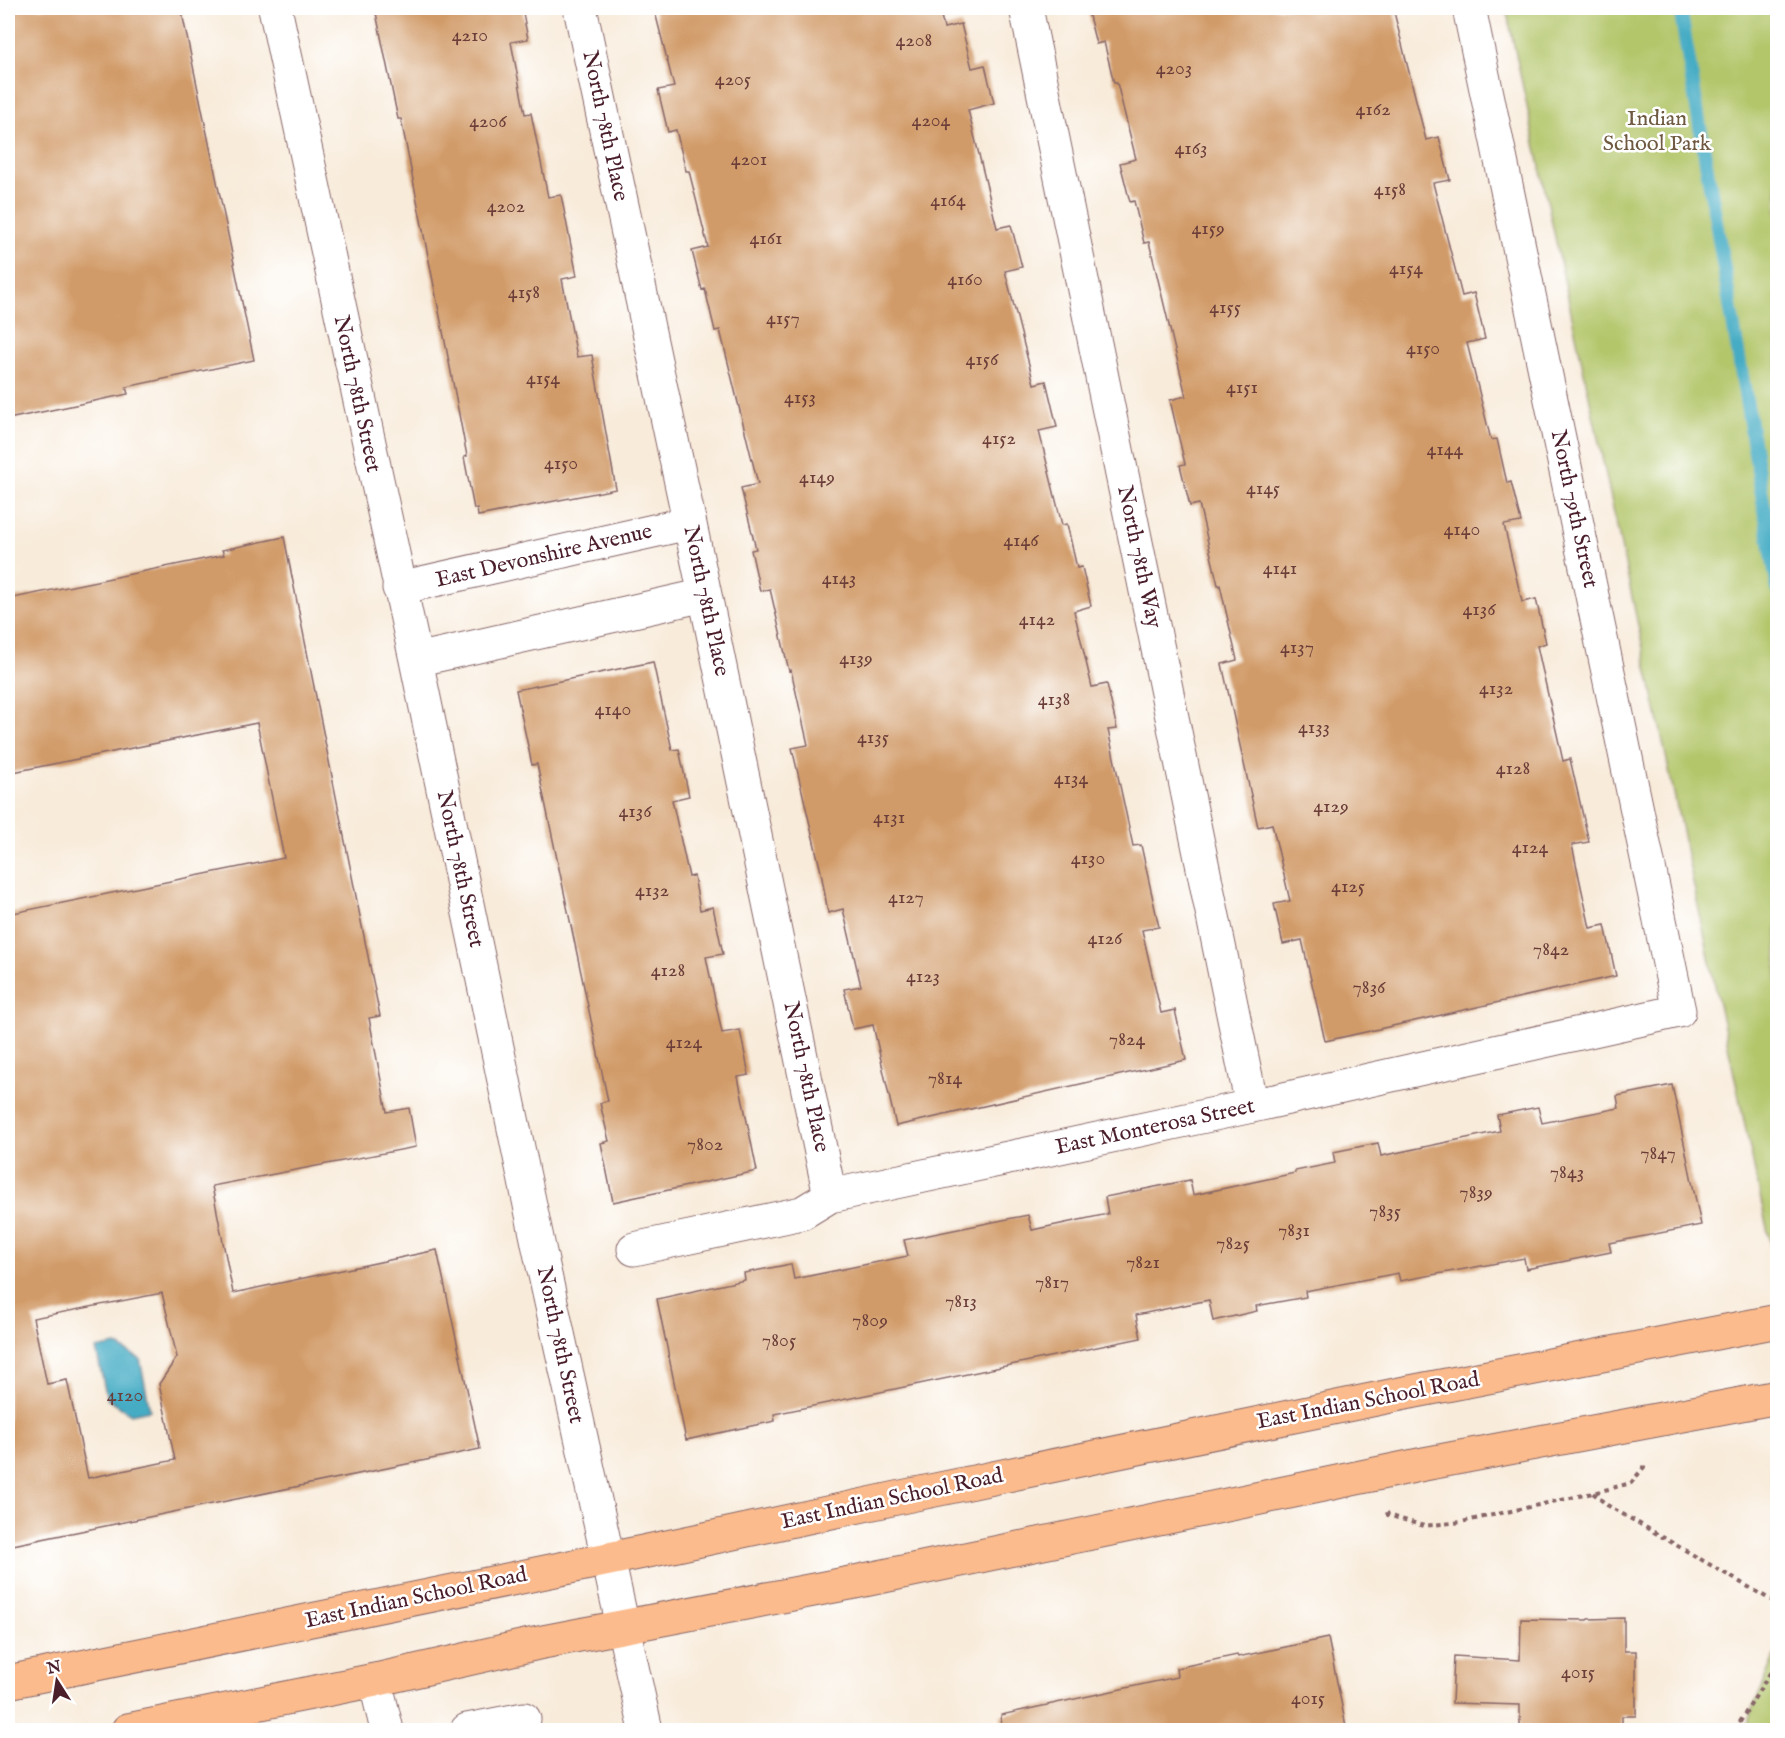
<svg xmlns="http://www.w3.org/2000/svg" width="1785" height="1738" font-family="'IM FELL English',serif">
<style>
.green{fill:#b3c66a;stroke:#7e724a;stroke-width:1.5}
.water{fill:#45acc4;stroke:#486678;stroke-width:1.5}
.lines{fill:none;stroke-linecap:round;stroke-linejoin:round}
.stream{stroke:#45acc4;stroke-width:14}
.building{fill:#d19b69;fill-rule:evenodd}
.minor-casing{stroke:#876668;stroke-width:35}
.major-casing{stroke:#876668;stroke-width:35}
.path{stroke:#876668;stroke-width:4;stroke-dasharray:4.5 4.5;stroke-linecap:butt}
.minor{stroke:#fff;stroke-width:33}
.major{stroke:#fbbb8c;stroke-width:33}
.labels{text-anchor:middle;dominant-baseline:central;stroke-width:5;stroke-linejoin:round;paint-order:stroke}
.number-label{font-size:20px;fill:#6c3e3a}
.park-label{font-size:22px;fill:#6f5941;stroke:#fff}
.street-label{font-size:22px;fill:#4a1f2b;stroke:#fff}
</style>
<rect width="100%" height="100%" fill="#fff"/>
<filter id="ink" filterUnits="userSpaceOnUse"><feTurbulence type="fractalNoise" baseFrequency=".0167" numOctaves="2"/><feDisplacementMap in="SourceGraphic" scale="12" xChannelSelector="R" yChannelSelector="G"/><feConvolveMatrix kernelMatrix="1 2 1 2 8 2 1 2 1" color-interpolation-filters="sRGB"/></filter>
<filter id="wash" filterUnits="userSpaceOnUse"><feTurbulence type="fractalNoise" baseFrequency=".008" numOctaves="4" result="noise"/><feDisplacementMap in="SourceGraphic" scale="24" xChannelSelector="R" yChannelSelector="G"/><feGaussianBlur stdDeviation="1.35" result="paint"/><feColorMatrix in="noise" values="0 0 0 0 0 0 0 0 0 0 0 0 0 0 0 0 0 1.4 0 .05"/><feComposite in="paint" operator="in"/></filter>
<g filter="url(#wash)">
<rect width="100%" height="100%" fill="#f8ebda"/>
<!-- green -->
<path class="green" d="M1506,8H1777V1275Z
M1777,1652V1730H1744Z"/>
<!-- water -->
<path class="water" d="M116,1345L140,1359L150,1410L131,1414L107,1399L96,1349Z"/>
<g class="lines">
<!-- stream -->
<path class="stream" d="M1680,8L1778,589"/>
</g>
<g id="blocks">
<!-- building -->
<path class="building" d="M8,8H181L254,360L126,387L128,394L8,419Z
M375,8H522L528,39L511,42L525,114L531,113L548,197L561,195L577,276L562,279L577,357L592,355L616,489L478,516L477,508L474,509L464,457L467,456L449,362L401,119H398Z
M654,8H939L944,28L961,24L972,68L985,65L994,103L968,110L997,228L1011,225L1022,267L1005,271L1034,384L1046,381L1057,427L1039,431L1062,525L1067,524L1077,568L1082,567L1091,606L1074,611L1092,687L1107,684L1117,729L1108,730L1133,846L1141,845L1159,927L1142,930L1161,1013L1175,1010L1186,1060L896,1126L873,1025L853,1029L844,989L861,986L843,909L828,913L821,872L792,748L808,745L791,670L789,671L770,589L760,591L751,550L756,549L741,488L758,484L720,330L715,331L705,289L702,290L692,251L708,247L689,171H686L676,130L668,132L658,90L674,87Z
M1087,8H1393L1426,140L1439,137L1450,180L1433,183L1462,296L1474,293L1485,339L1467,343L1491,440L1497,439L1507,483L1511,482L1521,522L1504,525L1522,602L1536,599L1546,643L1537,646L1563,761L1570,759L1589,842L1572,845L1590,928L1605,925L1616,976L1325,1041L1302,940L1283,944L1274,904L1290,901L1272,824L1258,827L1222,664L1237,660L1220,585H1218L1199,504L1190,506L1180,465L1185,464L1170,400L1186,396L1149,242L1144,243L1134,201L1130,202L1120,163L1136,159L1117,83H1114L1104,42L1096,44Z
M284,537L380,1016L369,1018L387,1112L409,1108L416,1147L212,1186L233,1293L437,1250L480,1449L8,1546V914L284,858L257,723L8,773V599L224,555L222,550ZM162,1293L177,1357L159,1384L175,1460L88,1478L67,1380L47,1384L33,1318Z
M653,662L672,750L679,749L689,796L672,800L689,877L694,876L700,910L713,907L723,954L706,957L722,1033L740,1030L749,1075L738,1077L757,1171L613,1202L601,1143L609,1141L600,1103L608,1101L537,764L532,765L516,690Z
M1672,1085L1701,1225L1609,1243L1611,1252L1526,1269L1524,1258L1400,1281L1398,1273L1305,1291L1306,1297L1256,1306L1257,1311L1213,1321L1209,1300L1136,1315L1141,1338L774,1414L775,1421L686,1440L657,1299L745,1280L744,1273L791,1264L794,1279L908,1256L904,1240L1028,1215L1032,1230L1108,1214L1105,1197L1190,1180L1193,1195L1295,1173V1171L1335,1163L1333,1152L1378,1143L1381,1156L1500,1131L1497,1115L1538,1107L1542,1123L1619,1108L1617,1096Z
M1624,1618V1651H1636V1716H1622V1731H1520V1705L1452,1703L1454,1656L1520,1660L1521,1619L1587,1620L1588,1619Z
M1328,1638L1347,1731H1002L1001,1715L1177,1677L1176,1668L1237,1655L1238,1657Z"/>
</g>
</g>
<g filter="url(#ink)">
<use href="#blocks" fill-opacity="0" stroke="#876668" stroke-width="1.5"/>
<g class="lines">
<defs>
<path id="minor" d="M275,8L416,660L539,1248L646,1730
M580,8L705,595L830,1196
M1026,8L1252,1106
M399,588L689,523
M416,660L705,595
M634,1249L802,1213L830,1196L1252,1106L1679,1011L1469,8
M375,1680L387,1730
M467,1730L524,1719"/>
<path id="major" d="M8,1682L677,1545L906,1496L1405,1393L1778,1321
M128,1730L375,1680L543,1642L850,1583L1424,1464L1778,1397"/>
</defs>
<!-- minor casing -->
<use href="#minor" class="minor-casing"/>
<!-- major casing -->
<use href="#major" class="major-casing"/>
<!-- path -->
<path class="path" d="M1593,1493L1607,1505L1778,1604
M1387,1512L1388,1515L1424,1526L1461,1522L1593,1493L1631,1483L1644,1467V1463
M1735,1730L1778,1660"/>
<!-- minor -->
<use href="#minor" class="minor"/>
<!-- major -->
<use href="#major" class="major"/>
</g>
</g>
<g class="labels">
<!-- number labels -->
<g class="number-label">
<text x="470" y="35">4210</text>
<text x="914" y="40">4208</text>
<text x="1174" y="68">4203</text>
<text x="733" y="79">4205</text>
<text x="1373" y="109">4162</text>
<text x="931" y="120">4204</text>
<text x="488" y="121">4206</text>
<text x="1191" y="148">4163</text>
<text x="749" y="159">4201</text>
<text x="1390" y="189">4158</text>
<text x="948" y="200">4164</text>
<text x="506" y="206">4202</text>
<text x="1208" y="228">4159</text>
<text x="766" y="238">4161</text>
<text x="1406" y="268">4154</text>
<text x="965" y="279">4160</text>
<text x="524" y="292">4158</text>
<text x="1225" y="307">4155</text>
<text x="783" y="318">4157</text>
<text x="1423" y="348">4150</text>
<text x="982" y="359">4156</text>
<text x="543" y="378">4154</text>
<text x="1242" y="387">4151</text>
<text x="800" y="397">4153</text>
<text x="999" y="438">4152</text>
<text x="1445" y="449">4144</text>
<text x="561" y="463">4150</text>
<text x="817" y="477">4149</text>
<text x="1263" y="488">4145</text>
<text x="1462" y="529">4140</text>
<text x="1021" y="540">4146</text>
<text x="1280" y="568">4141</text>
<text x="839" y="578">4143</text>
<text x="1479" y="609">4136</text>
<text x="1037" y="619">4142</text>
<text x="1297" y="647">4137</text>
<text x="856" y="658">4139</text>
<text x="1496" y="688">4132</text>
<text x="1054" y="699">4138</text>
<text x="613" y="709">4140</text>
<text x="1314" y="727">4133</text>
<text x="873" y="737">4135</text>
<text x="1513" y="768">4128</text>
<text x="1071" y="778">4134</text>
<text x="1331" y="806">4129</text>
<text x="635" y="811">4136</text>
<text x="889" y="817">4131</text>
<text x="1530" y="847">4124</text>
<text x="1088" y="858">4130</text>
<text x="1348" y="886">4125</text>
<text x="652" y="890">4132</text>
<text x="906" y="897">4127</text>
<text x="1105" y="938">4126</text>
<text x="1551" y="949">7842</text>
<text x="668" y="970">4128</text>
<text x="923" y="976">4123</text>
<text x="1369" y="987">7836</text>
<text x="1127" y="1039">7824</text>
<text x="684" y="1042">4124</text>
<text x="945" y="1078">7814</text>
<text x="705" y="1144">7802</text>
<text x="1658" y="1153">7847</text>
<text x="1567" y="1172">7843</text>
<text x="1476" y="1192">7839</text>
<text x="1385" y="1211">7835</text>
<text x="1294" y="1230">7831</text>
<text x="1233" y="1243">7825</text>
<text x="1143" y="1262">7821</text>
<text x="1052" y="1282">7817</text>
<text x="961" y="1301">7813</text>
<text x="870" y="1320">7809</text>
<text x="779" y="1340">7805</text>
<text x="125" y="1395">4120</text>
<text x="1578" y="1672">4015</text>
<text x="1308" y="1698">4015</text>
</g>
<!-- park labels -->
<g class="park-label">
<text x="1657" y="119">Indian<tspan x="1657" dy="25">School Park</tspan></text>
</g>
<!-- street labels -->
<g class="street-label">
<text transform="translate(605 126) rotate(78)">North 78th Place</text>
<text transform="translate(357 394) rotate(78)">North 78th Street</text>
<text transform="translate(1574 509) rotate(78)">North 79th Street</text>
<text transform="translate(544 556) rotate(-13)">East Devonshire Avenue</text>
<text transform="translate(1139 557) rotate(78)">North 78th Way</text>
<text transform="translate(706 601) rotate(78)">North 78th Place</text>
<text transform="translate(460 869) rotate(78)">North 78th Street</text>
<text transform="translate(806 1077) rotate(78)">North 78th Place</text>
<text transform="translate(1155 1127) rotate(-12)">East Monterosa Street</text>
<text transform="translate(560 1345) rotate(78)">North 78th Street</text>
<text transform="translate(1368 1401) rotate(-11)">East Indian School Road</text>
<text transform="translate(892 1499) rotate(-12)">East Indian School Road</text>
<text transform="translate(416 1598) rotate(-12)">East Indian School Road</text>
</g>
</g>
<!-- margin -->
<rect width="1785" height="1738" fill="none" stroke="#fff" stroke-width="30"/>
<!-- north arrow -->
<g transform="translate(57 1681) rotate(348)" stroke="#ffffff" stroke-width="4.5" paint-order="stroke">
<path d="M0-4.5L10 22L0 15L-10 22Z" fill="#4a1f2b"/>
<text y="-9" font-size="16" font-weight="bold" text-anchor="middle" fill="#4a1f2b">N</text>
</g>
</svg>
